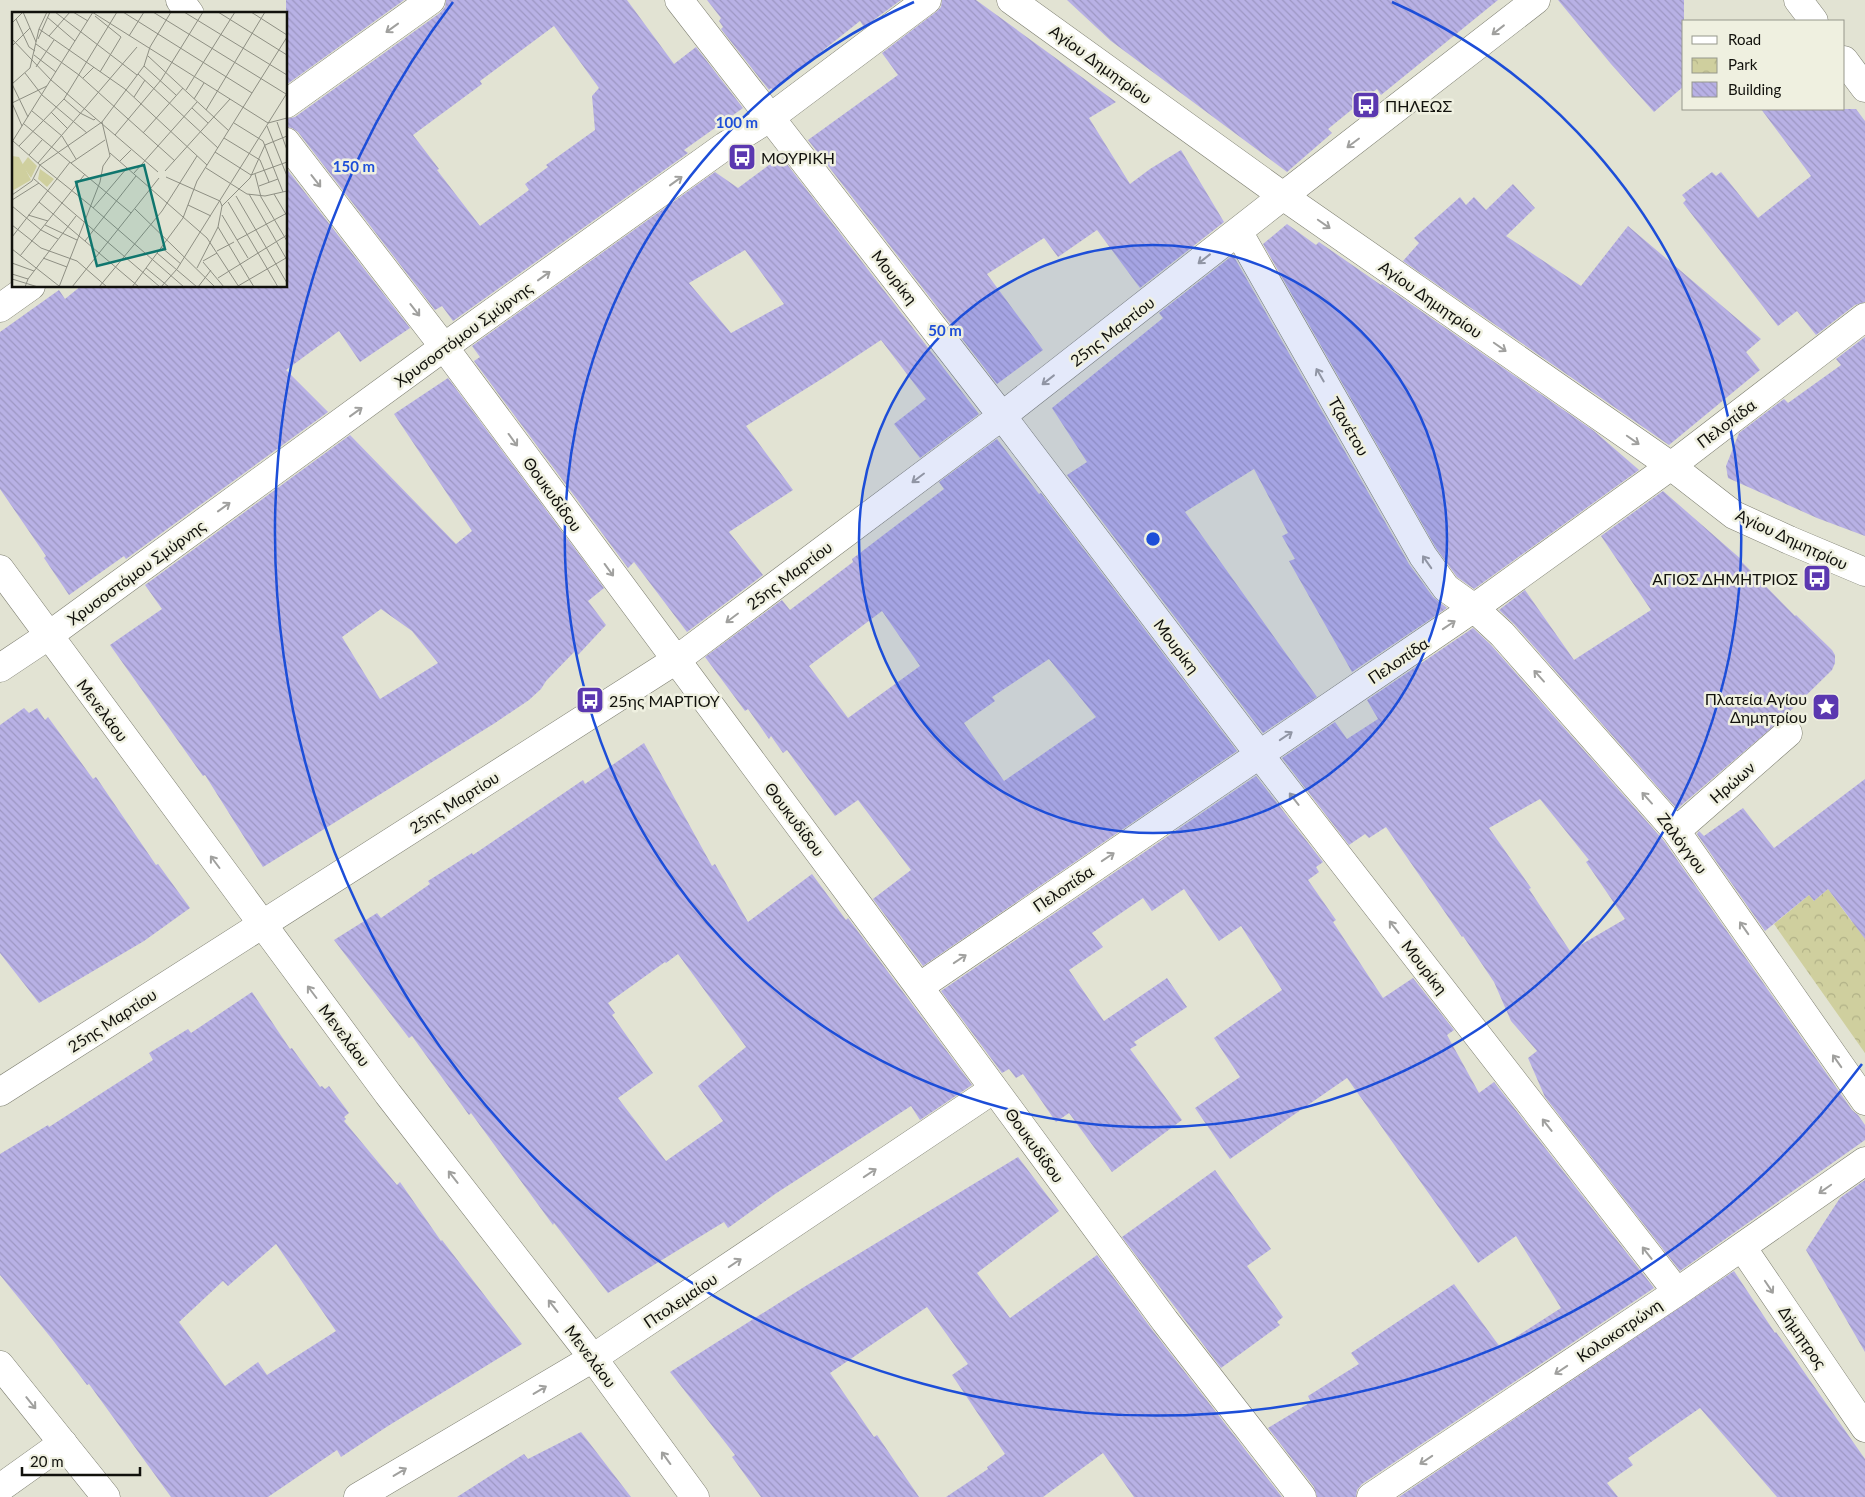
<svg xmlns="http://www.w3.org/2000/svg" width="1865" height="1497" font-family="Lato,sans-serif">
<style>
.park{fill:url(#park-crowns)}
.building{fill:url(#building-back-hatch);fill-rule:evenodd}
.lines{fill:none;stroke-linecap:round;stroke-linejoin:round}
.street-casing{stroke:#7d7e70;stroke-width:29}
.secondary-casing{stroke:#7d7e70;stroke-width:29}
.street{stroke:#fff;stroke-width:28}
.secondary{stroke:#fff;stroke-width:28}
.oneway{stroke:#a0a09e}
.ring{fill:none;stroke:#1d4ed8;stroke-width:2.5}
.labels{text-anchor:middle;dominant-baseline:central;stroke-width:5;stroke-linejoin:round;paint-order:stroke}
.street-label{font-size:16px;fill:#11110c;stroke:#eff0e0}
.poi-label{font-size:16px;fill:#11110c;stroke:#eff0e0;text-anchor:start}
.inset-road{fill:none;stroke:#8e8f83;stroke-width:1}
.view{fill:#0f766e;fill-opacity:0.15;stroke:#0f766e;stroke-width:2.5}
.inset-edge{fill:none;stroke:#11110c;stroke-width:2.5}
.centre{fill:#1d4ed8;stroke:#eff0e0;stroke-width:2.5}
.ring-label{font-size:15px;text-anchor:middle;font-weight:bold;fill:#1d4ed8;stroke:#eff0e0;stroke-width:5;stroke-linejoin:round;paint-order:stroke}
</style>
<defs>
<pattern id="park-crowns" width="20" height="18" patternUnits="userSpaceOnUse" patternTransform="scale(1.25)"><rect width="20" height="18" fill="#cfcf9e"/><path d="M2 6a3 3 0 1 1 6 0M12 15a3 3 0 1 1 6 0" fill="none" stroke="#b1b187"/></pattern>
<pattern id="building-back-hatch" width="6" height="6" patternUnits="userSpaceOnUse" patternTransform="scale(1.25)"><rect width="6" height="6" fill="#b8b1e5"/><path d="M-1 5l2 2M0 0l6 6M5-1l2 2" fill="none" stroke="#9d97c3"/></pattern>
</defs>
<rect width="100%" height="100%" fill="#e2e3d3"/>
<!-- park -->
<path class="park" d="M1828,889L1852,922L1865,920V1053L1774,924L1809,895L1814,901Z"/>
<!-- building -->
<path class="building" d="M286,0H404L286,85Z
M446,0H627L674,64L696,47L743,108L684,150L688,153L453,321L442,306L435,310L298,132L292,128L286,127V119L295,117L440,13L445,7ZM554,26L599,88L592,96L595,130L546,165L548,167L525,184L529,190L480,226L437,170L439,169L413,135L482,84L480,81Z
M707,0H901L864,27L860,21L773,90L771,88L769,90L721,29L723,27L719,21L721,18Z
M942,0H976L1116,102L1089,118L1130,184L1150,169L1181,150L1224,222L1140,288L1097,230L1058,257L1044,238L987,274L1043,350L997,384L808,140L898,75L882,53L936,12L941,7Z
M1067,0H1498L1381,95L1377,89L1328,129L1332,133L1287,172L1111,41Z
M1558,0H1684V86L1654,112L1611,64Z
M1761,109H1856L1865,121V302L1855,305L1816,335L1797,311L1778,326L1683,203L1686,200L1682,195L1712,172L1716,176L1721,172L1758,218L1811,176Z
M777,159L779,162L783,159L979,414L920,458L894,424L926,399L881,340L828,375L746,426L793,490L729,532L763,575L687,632L634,562L628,568L474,361L480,357L472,346L715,172L738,188ZM745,250L784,304L731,333L689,283Z
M286,168L410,328L360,362L339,331L286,370L328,412L126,559L124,556L69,595L44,558L46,556L0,489V332L59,290L65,299L81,286H286Z
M1513,184L1535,208L1506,236L1581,286L1628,226L1761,339L1746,352L1760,370L1669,445L1403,261L1419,243L1414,238L1460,197L1466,205L1474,197L1486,210Z
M1287,224L1316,245L1319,242L1381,285L1382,284L1594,431L1639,470L1474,589L1457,577L1436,548L1263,244Z
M1233,255L1409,564L1433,597L1447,608L1352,672L1289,561L1295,559L1282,536L1288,533L1254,469L1185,512L1317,697L1263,733L1067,475L1087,462L1052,408L1163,318L1159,313Z
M1865,337V536L1817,518L1728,478L1726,466L1739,433L1784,399L1788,403L1841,365L1836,359Z
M448,378L604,588L588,601L606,625L578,655L575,651L546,681L541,689L529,700L495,723L263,867L205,775L203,776L110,645L162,609L145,585L350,435L456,544L472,531L394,414ZM381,609L412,631L438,663L380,699L342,637Z
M997,439L1039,494L1041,493L1237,751L923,966L873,899L911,870L858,800L835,816L787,750L783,753L771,736L769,739L748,709L745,711L705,657L782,600L790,610L853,562L852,559L944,489L939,482ZM882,611L920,666L848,718L809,666ZM1049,659L1096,717L1004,781L964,723L995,701L992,697Z
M1663,491L1742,560L1741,561L1795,616L1796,615L1832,650L1835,655V663L1832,670L1782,719L1677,809L1514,624L1499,610L1525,590L1574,660L1651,610L1601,536Z
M1473,628L1491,645L1664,841L1852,1110L1858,1115L1865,1125V1140L1680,1271L1545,1097L1528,1058L1537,1051L1511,1021L1494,982L1463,936L1462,937L1386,827L1369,838L1365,834L1349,845L1282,758L1335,722L1347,739L1378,719L1367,700ZM1540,799L1589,860L1586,862L1625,919L1570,951L1529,889L1531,888L1489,828Z
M24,708L29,713L37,708L45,720L48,717L93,779L96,777L156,865L158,864L190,908L144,941L39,1003L0,953V725Z
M644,743L712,866L715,864L748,922L812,874L846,920L848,918L972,1085L920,1120L911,1106L775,1194L728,1228L724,1222L608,1293L554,1223L553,1225L471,1113L469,1115L412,1036L409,1038L334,940L377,913L381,918L430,884L428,881L472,853L473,855L583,780L585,784ZM678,954L746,1047L698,1086L723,1121L666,1161L618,1098L653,1073L612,1015L615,1013L608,1003L665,962L666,963Z
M1256,776L1323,862L1316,867L1319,872L1308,880L1336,920L1333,922L1383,998L1413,978L1454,1030L1447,1035L1479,1093L1494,1082L1654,1288L1362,1484L1357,1490L1356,1497H1317L1314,1487L1268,1428L1311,1402L1308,1396L1359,1364L1351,1353L1454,1284L1500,1347L1561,1308L1516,1236L1478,1263L1347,1078L1230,1159L1195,1108L1240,1077L1214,1038L1282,990L1241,926L1219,941L1184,889L1152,911L1143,898L1092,933L1103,947L1069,970L1104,1021L1167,978L1187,1007L1134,1042L1137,1045L1130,1049L1182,1120L1112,1172L1069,1113L1056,1122L1023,1074L1016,1078L1009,1069L1002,1073L941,991Z
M1865,779V939L1828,889L1814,901L1809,895L1765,931L1697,834L1699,831L1704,836L1743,808L1774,848Z
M252,992L290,1049L292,1048L320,1087L322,1086L325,1089L329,1086L349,1113L344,1117L346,1119L344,1121L397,1185L400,1182L441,1241L442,1240L522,1344L388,1426L341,1457L337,1450L268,1497H171L89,1384L87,1385L52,1339L0,1275V1154L48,1125L49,1127L153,1060L149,1053L188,1029L191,1033ZM276,1244L336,1331L267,1375L258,1362L225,1386L179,1322L223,1281L228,1286Z
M1018,1157L1059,1211L977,1273L1010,1318L1097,1255L1153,1331L1282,1497H1134L1103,1453L1043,1497H946L988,1469L987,1467L1005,1454L952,1375L968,1364L927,1307L830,1373L874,1437L877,1435L919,1497H761L732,1457L735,1455L670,1372L804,1287Z
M1215,1170L1271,1249L1247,1266L1283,1317L1277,1322L1280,1325L1221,1368L1122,1237Z
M1865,1180V1352L1806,1250L1840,1198Z
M1734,1271L1775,1333L1776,1332L1865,1459V1497H1777L1700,1408L1628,1458L1633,1465L1607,1483L1618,1497H1399Z
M581,1432L631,1497H457L524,1454L528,1459Z"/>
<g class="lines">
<defs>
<path id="street" d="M180,0L190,14
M679,0L1002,416L1259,754L1677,1292
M1798,0L1814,21
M1844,60L1865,88
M286,104L431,0
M286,142L444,347L919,987L1165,1321L1302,1497
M1239,233L1423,556L1446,588L1474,608L1502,634L1676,831L1865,1101
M0,308L31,286
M0,569L388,1094L593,1358L695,1497
M0,668L48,636L444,347L725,146L771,117L927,0
M1676,831L1788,733
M919,987L1474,608L1671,466L1865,317
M0,1092L676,660L1002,416L1283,196
M1742,1247L1865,1428
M0,1488L63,1443
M358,1497L593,1358L994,1089
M1371,1497L1677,1292L1865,1161"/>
<path id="secondary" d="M1011,0L1283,196L1671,466L1734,515L1789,540L1865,572
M1283,196L1536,0
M0,1365L106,1497"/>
</defs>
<!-- street casing -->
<use href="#street" class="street-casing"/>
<!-- secondary casing -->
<use href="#secondary" class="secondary-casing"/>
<!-- street -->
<use href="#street" class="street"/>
<!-- secondary -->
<use href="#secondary" class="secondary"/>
</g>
<!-- one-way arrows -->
<defs><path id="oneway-shaft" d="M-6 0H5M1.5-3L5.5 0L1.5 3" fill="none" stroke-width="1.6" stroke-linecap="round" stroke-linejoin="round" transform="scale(1.25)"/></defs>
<g class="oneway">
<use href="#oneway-shaft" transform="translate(392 28) rotate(144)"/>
<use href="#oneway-shaft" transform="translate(1498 30) rotate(142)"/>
<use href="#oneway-shaft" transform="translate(1353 143) rotate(143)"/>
<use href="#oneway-shaft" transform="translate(316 181) rotate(52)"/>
<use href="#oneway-shaft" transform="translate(676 181) rotate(-36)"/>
<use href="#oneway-shaft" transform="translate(1324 224) rotate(35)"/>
<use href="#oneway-shaft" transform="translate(1204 259) rotate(142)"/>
<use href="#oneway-shaft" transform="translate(544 276) rotate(-36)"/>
<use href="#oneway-shaft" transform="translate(415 310) rotate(52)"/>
<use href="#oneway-shaft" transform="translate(1500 347) rotate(35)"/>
<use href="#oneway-shaft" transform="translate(1320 375) rotate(-120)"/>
<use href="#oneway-shaft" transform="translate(1048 380) rotate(142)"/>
<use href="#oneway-shaft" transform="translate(356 412) rotate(-36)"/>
<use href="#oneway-shaft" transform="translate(513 440) rotate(54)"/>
<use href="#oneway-shaft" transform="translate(1633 440) rotate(35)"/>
<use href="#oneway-shaft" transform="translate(918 478) rotate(143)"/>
<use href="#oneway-shaft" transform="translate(224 507) rotate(-36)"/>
<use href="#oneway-shaft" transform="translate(1427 562) rotate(-125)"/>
<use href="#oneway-shaft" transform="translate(609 570) rotate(54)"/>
<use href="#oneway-shaft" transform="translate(732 618) rotate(143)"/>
<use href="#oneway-shaft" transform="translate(1449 625) rotate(-34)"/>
<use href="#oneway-shaft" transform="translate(1539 676) rotate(-132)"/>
<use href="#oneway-shaft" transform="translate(1286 736) rotate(-34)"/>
<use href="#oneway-shaft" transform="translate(1647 798) rotate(-132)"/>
<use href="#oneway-shaft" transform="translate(1294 799) rotate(-128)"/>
<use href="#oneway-shaft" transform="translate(1108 857) rotate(-34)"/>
<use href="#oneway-shaft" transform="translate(215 862) rotate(-127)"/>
<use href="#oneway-shaft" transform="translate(1394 927) rotate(-128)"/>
<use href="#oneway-shaft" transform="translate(1744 928) rotate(-125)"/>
<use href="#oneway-shaft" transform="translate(960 959) rotate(-34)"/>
<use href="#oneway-shaft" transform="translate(312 992) rotate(-127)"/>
<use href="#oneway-shaft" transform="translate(1837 1061) rotate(-125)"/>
<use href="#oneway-shaft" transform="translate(1547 1125) rotate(-128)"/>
<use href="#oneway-shaft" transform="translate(870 1173) rotate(-34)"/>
<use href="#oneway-shaft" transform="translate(453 1177) rotate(-128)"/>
<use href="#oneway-shaft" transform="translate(1825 1189) rotate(145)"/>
<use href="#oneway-shaft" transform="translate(1647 1253) rotate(-128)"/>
<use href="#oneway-shaft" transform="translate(735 1263) rotate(-34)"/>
<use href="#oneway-shaft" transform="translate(1769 1287) rotate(56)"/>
<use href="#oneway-shaft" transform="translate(553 1306) rotate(-128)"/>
<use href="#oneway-shaft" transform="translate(1561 1370) rotate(146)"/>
<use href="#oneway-shaft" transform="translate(540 1390) rotate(-31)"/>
<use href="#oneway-shaft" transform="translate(31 1403) rotate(51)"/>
<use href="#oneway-shaft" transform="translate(666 1458) rotate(-126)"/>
<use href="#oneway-shaft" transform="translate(1426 1460) rotate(146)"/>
<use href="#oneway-shaft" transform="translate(400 1472) rotate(-31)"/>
</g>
<!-- distance rings -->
<circle cx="1153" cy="539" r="294" fill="#1d4ed8" fill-opacity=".12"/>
<g class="ring">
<circle cx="1153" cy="539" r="294"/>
<path d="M1392 2A588 588 0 1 1 914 2"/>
<path d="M1862 1064A882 882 0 1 1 453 2"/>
</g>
<!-- icons -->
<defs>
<symbol id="bus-square" viewBox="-11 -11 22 22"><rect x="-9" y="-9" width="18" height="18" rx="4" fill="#5b38b0" stroke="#eff0e0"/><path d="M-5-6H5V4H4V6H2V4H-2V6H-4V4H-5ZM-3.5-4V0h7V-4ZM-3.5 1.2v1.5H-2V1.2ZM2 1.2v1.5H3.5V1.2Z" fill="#fff"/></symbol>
<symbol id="sight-square" viewBox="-11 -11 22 22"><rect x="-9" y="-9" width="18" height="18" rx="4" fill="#5b38b0" stroke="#eff0e0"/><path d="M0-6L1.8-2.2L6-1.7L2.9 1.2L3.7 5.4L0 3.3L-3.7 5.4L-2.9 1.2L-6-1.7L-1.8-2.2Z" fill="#fff"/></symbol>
</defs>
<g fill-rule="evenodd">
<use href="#bus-square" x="1350" y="89" width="32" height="32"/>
<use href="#bus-square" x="726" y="141" width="32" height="32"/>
<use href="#bus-square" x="1801" y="562" width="32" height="32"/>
<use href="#bus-square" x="574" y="684" width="32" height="32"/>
<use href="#sight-square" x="1810" y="691" width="32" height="32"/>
</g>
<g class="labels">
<!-- street labels -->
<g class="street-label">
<text transform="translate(1101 64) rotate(36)">Αγίου Δημητρίου</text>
<text transform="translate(895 277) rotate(52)">Μουρίκη</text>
<text transform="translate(1431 299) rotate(35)">Αγίου Δημητρίου</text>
<text transform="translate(1112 331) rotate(-38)">25ης Μαρτίου</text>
<text transform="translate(463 334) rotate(-36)">Χρυσοστόμου Σμύρνης</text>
<text transform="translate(1726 423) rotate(-37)">Πελοπίδα</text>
<text transform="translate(1349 426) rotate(60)">Τζανέτου</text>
<text transform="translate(553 494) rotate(54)">Θουκυδίδου</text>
<text transform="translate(1792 539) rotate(25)">Αγίου Δημητρίου</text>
<text transform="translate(136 572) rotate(-36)">Χρυσοστόμου Σμύρνης</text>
<text transform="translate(789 575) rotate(-37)">25ης Μαρτίου</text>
<text transform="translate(1177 646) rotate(53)">Μουρίκη</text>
<text transform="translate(1398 660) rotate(-34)">Πελοπίδα</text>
<text transform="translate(103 710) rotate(53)">Μενελάου</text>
<text transform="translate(1732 782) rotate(-41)">Ηρώων</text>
<text transform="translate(454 802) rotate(-32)">25ης Μαρτίου</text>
<text transform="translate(795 819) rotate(53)">Θουκυδίδου</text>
<text transform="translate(1683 843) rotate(53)">Ζαλόγγου</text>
<text transform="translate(1063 888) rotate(-34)">Πελοπίδα</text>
<text transform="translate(1425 967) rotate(52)">Μουρίκη</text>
<text transform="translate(112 1020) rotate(-33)">25ης Μαρτίου</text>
<text transform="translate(345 1035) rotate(53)">Μενελάου</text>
<text transform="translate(1035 1145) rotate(54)">Θουκυδίδου</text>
<text transform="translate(680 1300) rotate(-34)">Πτολεμαίου</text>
<text transform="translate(1619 1330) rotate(-34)">Κολοκοτρώνη</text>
<text transform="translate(1803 1337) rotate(56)">Δήμητρος</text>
<text transform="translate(591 1356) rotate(53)">Μενελάου</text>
</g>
<!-- poi labels -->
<g class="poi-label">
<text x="1385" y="105">ΠΗΛΕΩΣ</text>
<text x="761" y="157">ΜΟΥΡΙΚΗ</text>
<text x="1798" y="578" text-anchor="end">ΑΓΙΟΣ ΔΗΜΗΤΡΙΟΣ</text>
<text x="1807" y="698" text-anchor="end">Πλατεία Αγίου<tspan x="1807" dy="18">Δημητρίου</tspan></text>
<text x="609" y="700">25ης ΜΑΡΤΙΟΥ</text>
</g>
</g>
<!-- overview -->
<g transform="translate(12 12)">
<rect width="275" height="275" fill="#e2e3d3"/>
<path d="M0,144L7,145L19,168L0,179Z" fill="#cfcf9e"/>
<path d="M16,145L25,154L19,166L10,153ZM28,157L42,167L35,175L26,167Z" fill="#cfcf9e"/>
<path class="inset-road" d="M11,0L24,30M43,0L125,63M61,0L76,9M80,0L256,111L275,106M111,0L240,81M141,0L274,82M172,0L275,63M206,0L275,43M239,0L275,23M83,4L109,25L88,60M35,5L63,29M4,7L17,35L23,39M0,11L11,0M27,17L113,77L195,153M37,24L58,0M117,24L132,0M0,27L39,68L146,160M26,27L38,0M24,32L67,63L163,149M0,34L18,16M22,43L44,60M136,44L217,119M132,54L164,83M24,55L42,28M13,61L30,83L75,121M126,62L206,136M71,66L82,55M0,72L18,56L27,17L35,0M0,72L16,105M174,78L223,0M122,85L133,68M52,87L68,101L82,108L84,106M182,87L192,71M180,96L196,111M194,98L253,0M20,99L50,124L64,147M39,100L56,117M265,110L275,138M222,111L251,129L271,180M12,112L119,201M10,114L0,91L35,74M255,114L275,164M131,121L171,76M103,123L149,68L191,0M212,126L248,148L257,170M0,130L81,0M253,133L275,124M7,134L52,87L105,0M203,140L239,163L275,150M98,141L195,226L227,275M17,143L30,128M108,149L119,138M26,151L125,35M59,151L93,128M194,156L235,182L253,184L275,179M153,159L218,87M122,161L185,90M243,162L249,185L275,229M154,165L208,189M22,167L148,275M247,174L266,167M237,182L275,248M262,182L275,204M0,183L20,169L28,153L1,129M224,184L275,271M0,188L27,171M27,190L127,275M216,190L266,275M176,193L199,204M0,194L29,218L46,227M79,194L172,275M79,194L28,153L90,110L132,54L138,35L159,0M210,194L238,166L253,133M81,196L115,156M123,197L203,275M16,203L36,209M210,203L236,246M0,213L29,236L65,249L95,275M33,213L65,228M206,215L242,275M0,225L58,150M225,228L275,201M73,229L124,164M149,235L169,252M0,237L47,274M205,239L222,230M145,241L185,275M8,244L73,162M31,246L55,255M191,249L205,241M191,250L212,275M0,251L22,259M134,256L157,275M185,256L206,215L210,194L208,189M0,262L16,267M206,266L275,223M0,267L26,275M226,274L274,246M13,275L16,267L64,204M47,275L88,170L91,154L98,144L90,110M60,275L147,166M87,275L150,199L185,144M120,275L171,206L185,169L275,25M149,275L165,257L275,81M186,275L199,258"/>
<path class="view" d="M132,153L153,237L85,254L64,170Z"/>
<rect width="275" height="275" class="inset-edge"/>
</g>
<circle cx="1153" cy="539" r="8" class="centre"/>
<g class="ring-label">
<text x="737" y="128">100 m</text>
<text x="354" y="172">150 m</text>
<text x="945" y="336">50 m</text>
</g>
<!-- legend -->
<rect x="1682" y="20" width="162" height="90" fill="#eff0e0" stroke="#96978b"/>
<rect x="1692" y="36" width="25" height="8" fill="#ffffff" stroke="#96978b"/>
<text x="1728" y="45" font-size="15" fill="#11110c">Road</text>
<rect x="1692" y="58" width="25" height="15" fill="url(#park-crowns)" stroke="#96978b"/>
<text x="1728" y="70" font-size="15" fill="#11110c">Park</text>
<rect x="1692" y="82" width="25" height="15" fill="url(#building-back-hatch)" stroke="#96978b"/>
<text x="1728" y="95" font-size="15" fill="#11110c">Building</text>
<!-- scale -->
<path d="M22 1467v8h118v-8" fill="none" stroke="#11110c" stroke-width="2.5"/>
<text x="30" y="1467" font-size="15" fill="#11110c" stroke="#eff0e0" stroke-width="4" paint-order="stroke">20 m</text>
</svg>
